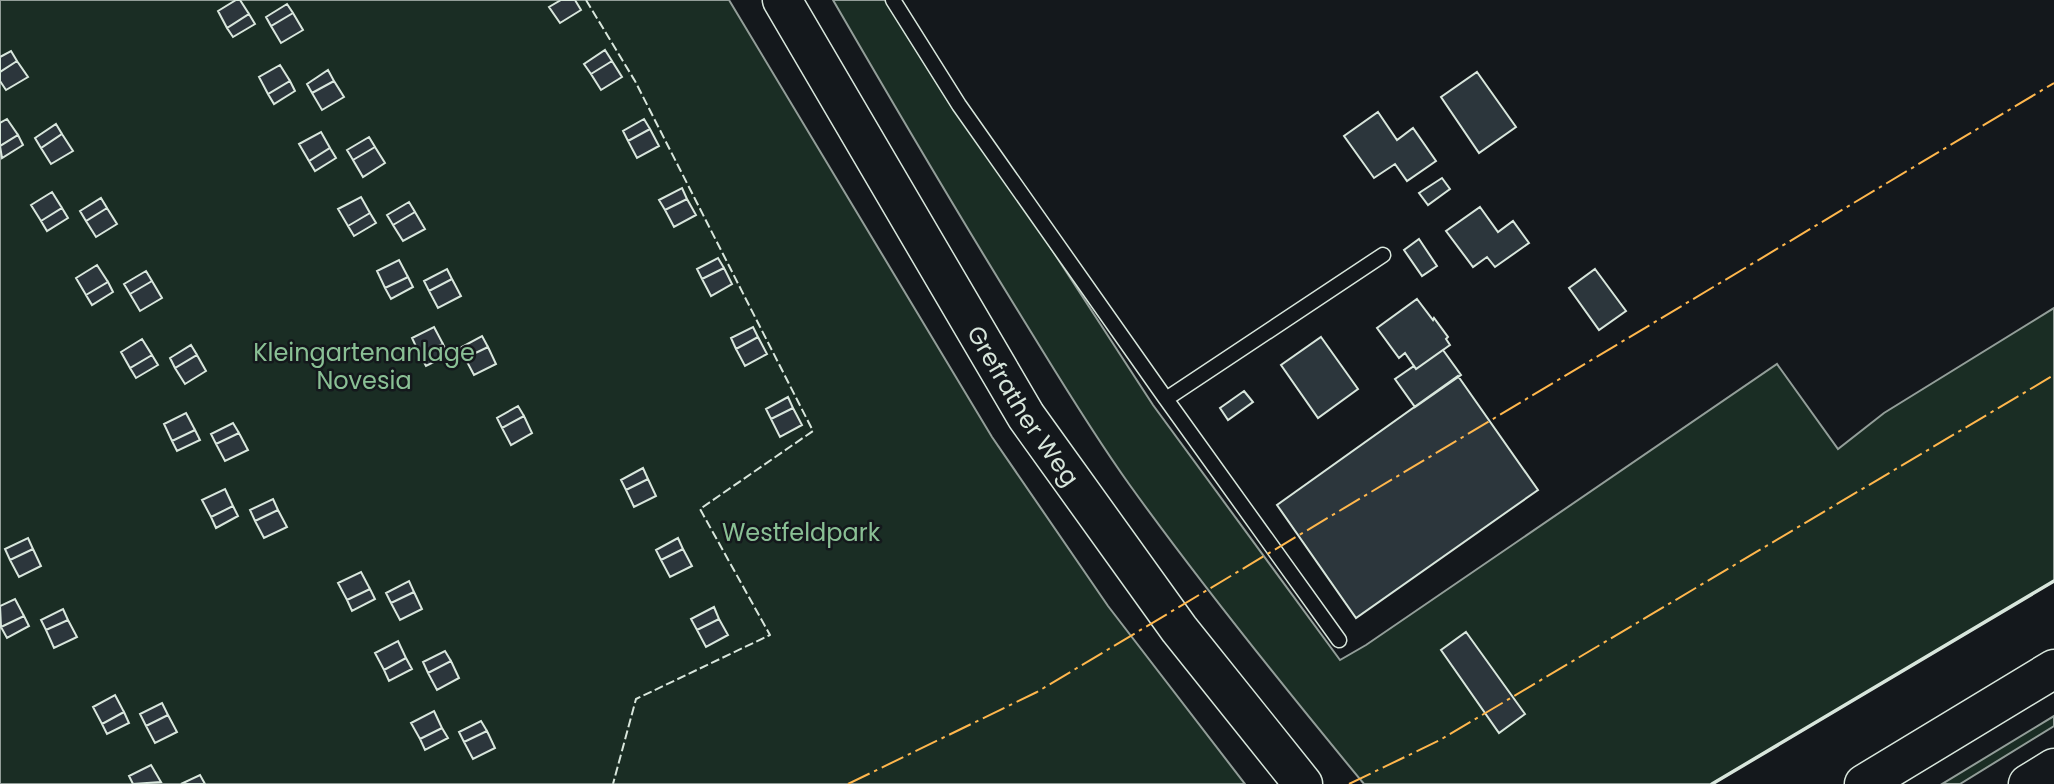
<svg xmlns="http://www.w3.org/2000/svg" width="2054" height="784" font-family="Poppins,sans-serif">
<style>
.green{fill:#1a2d24;stroke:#939e99;stroke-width:2}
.building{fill:#2c363c;stroke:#d8e6dc;stroke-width:2}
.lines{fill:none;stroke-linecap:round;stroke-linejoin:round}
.service-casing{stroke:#d8e6dc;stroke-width:17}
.secondary-casing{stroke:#d8e6dc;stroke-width:41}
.motorway-casing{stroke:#d8e6dc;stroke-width:41}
.service{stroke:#14181c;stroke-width:14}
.secondary{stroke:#14181c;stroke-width:38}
.motorway{stroke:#14181c;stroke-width:38}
.fence{stroke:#d8e6dc;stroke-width:2;stroke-dasharray:9 3.5;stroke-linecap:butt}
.wall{stroke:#d8e6dc;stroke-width:3.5}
.power{stroke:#ffb74d;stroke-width:2;stroke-dasharray:24 5 3.5 5;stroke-linecap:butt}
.labels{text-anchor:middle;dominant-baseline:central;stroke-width:5;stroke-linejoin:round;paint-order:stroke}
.park-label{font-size:24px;fill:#8ac095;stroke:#14181c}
.street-label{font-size:24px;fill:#d8e6dc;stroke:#14181c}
</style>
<rect width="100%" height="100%" fill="#14181c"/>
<!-- green -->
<path class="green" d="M0,0H729L992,437L1108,606L1245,784H0Z
M833,0H885L952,107L1030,216L1153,405L1340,660L1366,645L1777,364L1838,449L1884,413L2054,308V581L1712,784H1364C1283,686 1203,587 1129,484C1091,431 1057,374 1023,319C958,214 895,107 833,0Z
M2054,716V726L1960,784H1942Z"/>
<!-- building -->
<path class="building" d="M236,0H240L249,14L227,28L218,11Z
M561,0H575L581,10L560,23L549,7Z
M287,4L293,13L271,26L266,17Z
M293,13L303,30L281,43L271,26Z
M249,14L255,24L233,37L227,28Z
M605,50L612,61L591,74L584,64Z
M11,51L17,61L0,72V57Z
M17,61L28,77L6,90L0,81V72Z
M612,61L622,77L601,90L591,74Z
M280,65L290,81L268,94L259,77Z
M328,70L334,81L312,93L307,84Z
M1477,72L1516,127L1479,153L1441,97Z
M290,81L295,91L274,104L268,94Z
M334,81L344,97L322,110L312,93Z
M1378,112L1397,140L1413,128L1436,161L1407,181L1395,164L1374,178L1344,136Z
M7,119L18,135L0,146V123Z
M644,119L650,129L628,141L623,131Z
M56,124L62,134L41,148L35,138Z
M650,129L659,146L637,158L628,141Z
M321,132L330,148L309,161L299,144Z
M62,134L73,151L51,164L41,148Z
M18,135L23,145L2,158L0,146Z
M369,137L375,147L353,160L347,150Z
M375,147L385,163L363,177L353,160Z
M330,148L336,158L315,171L309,161Z
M1442,178L1450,189L1428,205L1419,193Z
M682,188L687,199L665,210L659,200Z
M52,192L62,208L41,221L31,205Z
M361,197L370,213L348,226L338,209Z
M101,198L107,208L86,221L80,211Z
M687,199L696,215L674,227L665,210Z
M409,202L415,212L393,225L387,215Z
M1480,207L1498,232L1513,221L1529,243L1495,267L1487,257L1473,267L1446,231Z
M62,208L68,218L47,231L41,221Z
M107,208L117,224L96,237L86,221Z
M415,212L425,229L403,241L393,225Z
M370,213L376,223L354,236L348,226Z
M1419,239L1437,266L1422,276L1404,250Z
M718,258L724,268L702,279L697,269Z
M399,260L408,277L385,288L377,271Z
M97,265L108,282L86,295L76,278Z
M724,268L732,284L711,296L702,279Z
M447,269L452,279L429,291L424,281Z
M1595,269L1626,311L1599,330L1569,288Z
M146,271L152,281L130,294L124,284Z
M408,277L413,287L391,299L385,288Z
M452,279L461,296L438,308L429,291Z
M152,281L162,298L140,311L130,294Z
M108,282L113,292L92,305L86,295Z
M1417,299L1433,320L1434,318L1448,337L1446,339L1450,345L1416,369L1405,353L1399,358L1377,328Z
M434,327L443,344L420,355L412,338Z
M753,327L758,337L736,349L731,338Z
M482,336L488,347L465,358L460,348Z
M758,337L767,354L745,366L736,349Z
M1321,337L1358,389L1318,418L1281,365Z
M142,339L152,355L130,368L121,352Z
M443,344L448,355L426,366L420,355Z
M191,345L197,355L175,368L170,358Z
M488,347L496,364L474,375L465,358Z
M1443,350L1461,375L1415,407L1395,379L1414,366L1416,369Z
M152,355L158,365L136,378L130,368Z
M197,355L206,371L185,384L175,368Z
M1458,376L1538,490L1356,618L1277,505Z
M1244,391L1253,402L1228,420L1220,408Z
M788,397L793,408L771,419L766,409Z
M518,406L524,416L502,428L497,418Z
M793,408L802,425L780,437L771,419Z
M186,413L195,430L172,441L164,424Z
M524,416L532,433L511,445L502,428Z
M233,423L239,433L216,444L211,434Z
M195,430L200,440L177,451L172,441Z
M239,433L248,450L225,461L216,444Z
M643,468L648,479L626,490L621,480Z
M648,479L656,496L634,507L626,490Z
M225,489L233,506L211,517L202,500Z
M273,499L278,510L255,521L250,510Z
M233,506L238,516L216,528L211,517Z
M278,510L287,527L264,538L255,521Z
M28,538L33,549L10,560L5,549Z
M678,538L683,549L661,560L656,550Z
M33,549L41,566L19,577L10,560Z
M683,549L692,566L670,577L661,560Z
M361,572L370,589L347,600L338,583Z
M409,581L414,592L391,603L386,593Z
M370,589L375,599L352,611L347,600Z
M414,592L422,609L400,620L391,603Z
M15,599L24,616L1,627L0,606Z
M714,607L719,619L697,630L691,619Z
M63,609L68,620L46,630L41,620Z
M24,616L29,626L7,638L1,627Z
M719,619L728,635L706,647L697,630Z
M68,620L77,637L54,648L46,630Z
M1466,632L1525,714L1499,733L1441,650Z
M398,641L406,658L384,670L375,653Z
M445,651L451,661L428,673L423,662Z
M406,658L412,669L389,681L384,670Z
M451,661L459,678L437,690L428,673Z
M115,695L124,712L102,724L93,707Z
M162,703L168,715L146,726L140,714Z
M434,711L442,728L420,739L411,723Z
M124,712L129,723L107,734L102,724Z
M168,715L177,732L155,743L146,726Z
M481,721L487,731L464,742L459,732Z
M442,728L448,738L425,750L420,739Z
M487,731L495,748L473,759L464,742Z
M151,765L161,782L133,784L129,776Z
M200,775L205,784H181Z"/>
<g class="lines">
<defs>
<path id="service" d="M893,0L959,105L1166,399L1383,255
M1166,399L1339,640"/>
<g id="secondary">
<path id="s1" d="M782,0L1026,416L1179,629L1303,784"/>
</g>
<path id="motorway" d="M1864,784L2054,669
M2028,784L2054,768"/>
</defs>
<!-- service casing -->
<use href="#service" class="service-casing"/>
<!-- secondary casing -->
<use href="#secondary" class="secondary-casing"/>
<!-- motorway casing -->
<use href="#motorway" class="motorway-casing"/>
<!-- service -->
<use href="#service" class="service"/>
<!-- secondary -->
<use href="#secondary" class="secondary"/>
<!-- motorway -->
<use href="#motorway" class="motorway"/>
<!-- fence -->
<path class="fence" d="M586,0L635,81L813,431L700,509L770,635L636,699L613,784"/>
<!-- wall -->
<path class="wall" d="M1712,784L2054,581"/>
<!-- power -->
<path class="power" d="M848,784L1037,692L2054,83
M1349,784L1440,740L2054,375"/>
</g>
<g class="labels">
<!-- park labels -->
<g class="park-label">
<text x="364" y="352">Kleingartenanlage<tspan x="364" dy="28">Novesia</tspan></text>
<text x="801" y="532">Westfeldpark</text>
</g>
<!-- street labels -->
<g class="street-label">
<text stroke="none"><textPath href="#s1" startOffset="472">Grefrather Weg</textPath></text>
</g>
</g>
</svg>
